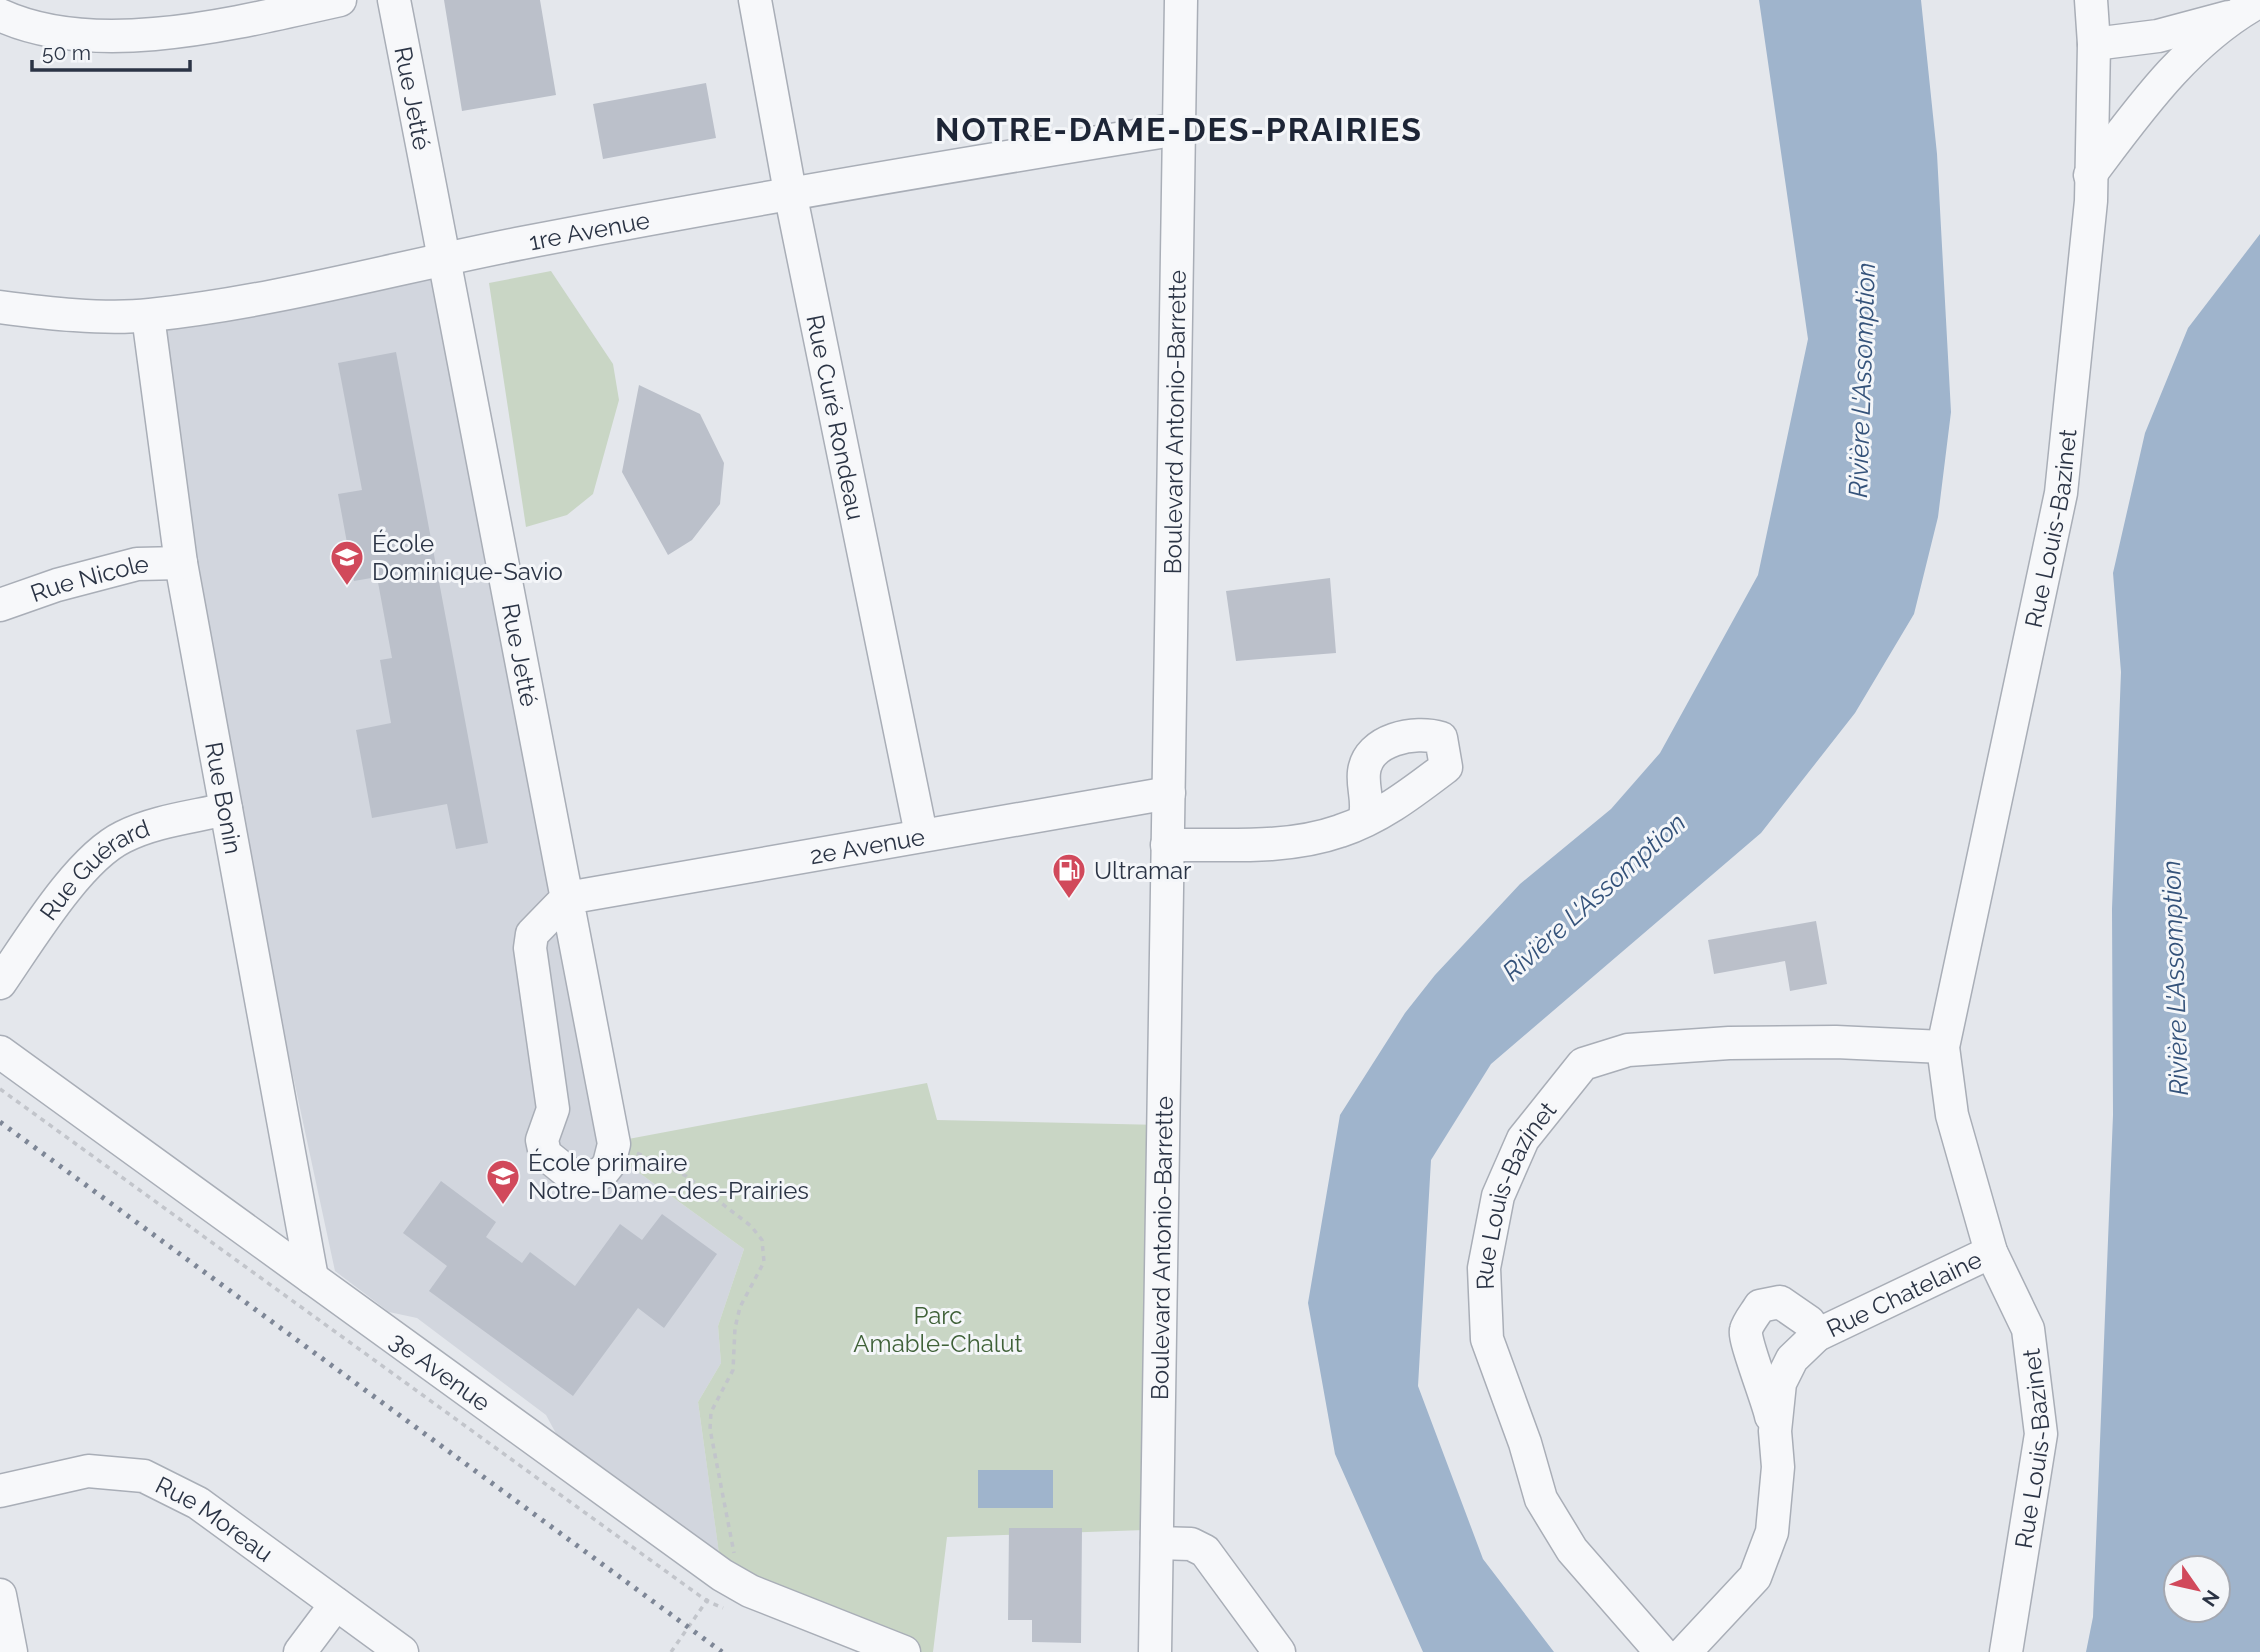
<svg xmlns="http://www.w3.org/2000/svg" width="2260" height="1652" font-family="Raleway,sans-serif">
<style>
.built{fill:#d2d6de}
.green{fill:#c9d6c5}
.water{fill:#9fb4cc;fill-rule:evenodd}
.building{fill:#bbc0ca}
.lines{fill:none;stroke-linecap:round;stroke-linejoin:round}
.minor-casing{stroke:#a9aeb7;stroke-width:35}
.path{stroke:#c2c5cb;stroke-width:3.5;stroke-dasharray:5 5;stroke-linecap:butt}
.minor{stroke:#f7f8fa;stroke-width:32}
.rail{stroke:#7d8696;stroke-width:5;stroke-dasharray:3.5 7;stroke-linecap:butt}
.labels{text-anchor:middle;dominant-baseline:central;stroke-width:6;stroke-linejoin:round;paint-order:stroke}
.street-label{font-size:24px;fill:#2b3445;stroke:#f4f6f9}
.poi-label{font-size:24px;fill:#2b3445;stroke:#f4f6f9;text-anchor:start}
.park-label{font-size:24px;fill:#3f6138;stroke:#f4f6f9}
.water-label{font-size:26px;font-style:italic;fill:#34527a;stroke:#f4f6f9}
.district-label{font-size:32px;font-weight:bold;letter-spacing:2px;fill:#1d2536;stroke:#f4f6f9}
</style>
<rect width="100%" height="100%" fill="#e4e7ec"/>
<!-- built -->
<path class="built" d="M444,258L627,1164L744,1249L718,1326L721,1363L698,1402L720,1560L559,1439L546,1415L417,1318L389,1312L335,1271L263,936L148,316Z"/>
<!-- green -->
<path class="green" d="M551,271L613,364L619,400L593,494L567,515L526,527L489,283Z
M927,1083L937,1120L1162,1125L1145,1530L947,1537L933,1652H904L722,1575L698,1402L721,1363L718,1326L744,1249L627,1164L623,1140Z"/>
<!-- water -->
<path class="water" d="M1759,0H1921L1937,154L1951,412L1938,517L1914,614L1855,713L1761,833L1491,1064L1431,1160L1418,1386L1483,1559L1554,1652H1423L1335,1454L1308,1303L1340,1115L1405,1013L1435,975L1520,884L1611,809L1660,753L1758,575L1808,339Z
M2260,234V1652H2086L2093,1617L2113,1115L2112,909L2121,672L2113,573L2145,433L2188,328ZM2176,1568H2218V1610H2176Z
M978,1470H1053V1508H978Z"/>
<!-- building -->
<path class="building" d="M444,0H540L556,95L462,111Z
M706,83L716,138L603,159L593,104Z
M396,352L488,843L456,849L447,804L372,818L356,730L391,723L380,660L392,658L377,577L354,581L338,494L362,490L338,363Z
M639,385L700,414L724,463L720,504L692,540L668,555L622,472Z
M1330,578L1336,653L1236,661L1226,591Z
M1816,921L1827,984L1790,991L1785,961L1714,974L1708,940Z
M441,1181L496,1222L486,1237L522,1263L530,1252L575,1286L620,1224L642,1240L662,1214L717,1254L664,1328L638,1308L573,1396L429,1291L447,1266L403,1233Z
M1009,1528H1082L1081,1643L1032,1642V1620H1008Z"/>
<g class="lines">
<defs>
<g id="minor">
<path id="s1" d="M394,0C468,381 541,762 614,1144L609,1164L602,1173L588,1177L571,1175L545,1154L542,1140L553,1109L530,948L532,934L567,898L1169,793"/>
<path id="s2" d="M755,0L790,192L921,834"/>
<path d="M0,15C97,60 240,22 340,0"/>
<path d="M2094,44L2158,36L2229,17"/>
<path d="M2090,175C2138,111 2188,40 2260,1"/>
<path id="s3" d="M0,307C46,313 103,320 150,315C275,302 398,267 522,243C740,201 960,164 1179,129"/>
<path id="s4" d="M148,316L181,563L312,1278"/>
<path id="s5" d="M0,605L57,585L137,564L181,563"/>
<path d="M1167,845C1224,844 1286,850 1340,831C1380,818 1413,792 1446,767L1441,738C1415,730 1368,739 1364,772C1362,789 1370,803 1364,821"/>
<path id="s6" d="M0,983C29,941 78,859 123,837C154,821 193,817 226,809"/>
<path id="s7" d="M0,1052L722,1575L750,1591L904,1652"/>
<path d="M1771,1416C1768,1401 1743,1338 1746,1330C1748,1322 1756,1313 1760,1306L1780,1302L1809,1322L1817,1335"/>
<path id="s8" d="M0,1491L88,1471L144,1476L198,1503L402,1652"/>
<path d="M1157,1543L1191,1544L1205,1551L1279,1652"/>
<path d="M0,1595L11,1652"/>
<path d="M300,1652L336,1604"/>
<path id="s9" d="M1155,1652L1181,0"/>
<path id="s10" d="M1661,1652L1572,1550L1541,1499L1525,1443L1487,1339L1484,1268L1498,1196L1523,1139L1583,1064L1628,1050L1729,1043L1836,1042L1943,1047"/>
<path id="s11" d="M1685,1652L1755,1577L1772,1532L1778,1467L1775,1431L1780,1383L1792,1359L1817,1335L1991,1252"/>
<path id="s12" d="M2006,1652L2041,1434L2028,1329L1991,1252L1952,1115L1943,1047L2061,493L2091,201L2094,44L2091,0"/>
</g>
</defs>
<!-- minor casing -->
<use href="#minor" class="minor-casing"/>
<!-- path -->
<path class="path" d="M0,1089L707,1601L723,1608
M637,1153L686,1176L751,1226L762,1240L764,1262L740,1307L735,1328L733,1370L711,1412L710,1429L734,1553
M671,1652L710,1596"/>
<!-- minor -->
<use href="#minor" class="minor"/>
<!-- rail -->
<path class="rail" d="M0,1122L722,1652"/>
</g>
<!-- icons -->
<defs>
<symbol id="school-pin" viewBox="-11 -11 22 30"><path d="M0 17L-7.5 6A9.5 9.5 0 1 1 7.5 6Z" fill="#d1495b" stroke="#f4f6f9"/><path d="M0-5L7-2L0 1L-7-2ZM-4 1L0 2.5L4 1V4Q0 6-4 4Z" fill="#fff"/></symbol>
<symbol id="fuel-pin" viewBox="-11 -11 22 30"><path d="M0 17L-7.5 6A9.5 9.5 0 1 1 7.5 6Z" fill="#d1495b" stroke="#f4f6f9"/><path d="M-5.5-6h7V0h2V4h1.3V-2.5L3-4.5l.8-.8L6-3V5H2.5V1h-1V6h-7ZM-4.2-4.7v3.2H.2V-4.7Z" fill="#fff"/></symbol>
</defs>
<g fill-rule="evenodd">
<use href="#school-pin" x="328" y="538" width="38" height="52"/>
<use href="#fuel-pin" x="1050" y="851" width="38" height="52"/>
<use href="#school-pin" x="484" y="1157" width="38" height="52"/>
</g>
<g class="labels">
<!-- street labels -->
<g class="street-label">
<text stroke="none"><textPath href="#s1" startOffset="100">Rue Jetté</textPath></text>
<text stroke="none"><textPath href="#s3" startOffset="598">1re Avenue</textPath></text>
<text stroke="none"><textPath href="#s2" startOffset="425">Rue Curé Rondeau</textPath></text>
<text stroke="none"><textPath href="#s9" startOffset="1230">Boulevard Antonio-Barrette</textPath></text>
<text stroke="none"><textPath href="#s12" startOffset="1153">Rue Louis-Bazinet</textPath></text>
<text stroke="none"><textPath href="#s5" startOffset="94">Rue Nicole</textPath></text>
<text stroke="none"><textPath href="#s1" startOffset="667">Rue Jetté</textPath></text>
<text stroke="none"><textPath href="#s4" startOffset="488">Rue Bonin</textPath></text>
<text stroke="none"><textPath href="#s1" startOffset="1841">2e Avenue</textPath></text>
<text stroke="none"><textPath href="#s6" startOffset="150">Rue Guérard</textPath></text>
<text stroke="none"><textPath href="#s10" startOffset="514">Rue Louis-Bazinet</textPath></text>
<text stroke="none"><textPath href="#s9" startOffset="404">Boulevard Antonio-Barrette</textPath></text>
<text stroke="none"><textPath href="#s11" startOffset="458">Rue Chatelaine</textPath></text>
<text stroke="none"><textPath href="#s7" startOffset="544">3e Avenue</textPath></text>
<text stroke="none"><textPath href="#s12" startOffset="206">Rue Louis-Bazinet</textPath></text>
<text stroke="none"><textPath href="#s8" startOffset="229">Rue Moreau</textPath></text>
</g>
<!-- poi labels -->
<g class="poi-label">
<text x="372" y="543">École<tspan x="372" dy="28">Dominique-Savio</tspan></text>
<text x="1094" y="870">Ultramar</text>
<text x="528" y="1162">École primaire<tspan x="528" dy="28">Notre-Dame-des-Prairies</tspan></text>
</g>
<!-- park labels -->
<g class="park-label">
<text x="938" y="1315">Parc<tspan x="938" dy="28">Amable-Chalut</tspan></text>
</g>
<!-- water labels -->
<g class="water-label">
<text transform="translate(1862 380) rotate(-88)">Rivière L'Assomption</text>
<text transform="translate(1594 897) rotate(-42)">Rivière L'Assomption</text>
<text transform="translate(2175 978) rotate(-92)">Rivière L'Assomption</text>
</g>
<!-- district labels -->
<g class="district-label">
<text x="1179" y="129">NOTRE-DAME-DES-PRAIRIES</text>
</g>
</g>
<!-- north arrow -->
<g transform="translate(2197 1589) rotate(124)"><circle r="33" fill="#f4f6f9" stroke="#a4a8b1" stroke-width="2"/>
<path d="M0-5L12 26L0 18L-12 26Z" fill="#d1495b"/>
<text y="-10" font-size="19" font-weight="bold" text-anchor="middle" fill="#2b3445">N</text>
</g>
<!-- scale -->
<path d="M32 60v10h158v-10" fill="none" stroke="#2b3445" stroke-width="3.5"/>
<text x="42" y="60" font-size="21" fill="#2b3445" stroke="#f4f6f9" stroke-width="5" paint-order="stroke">50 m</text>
</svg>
